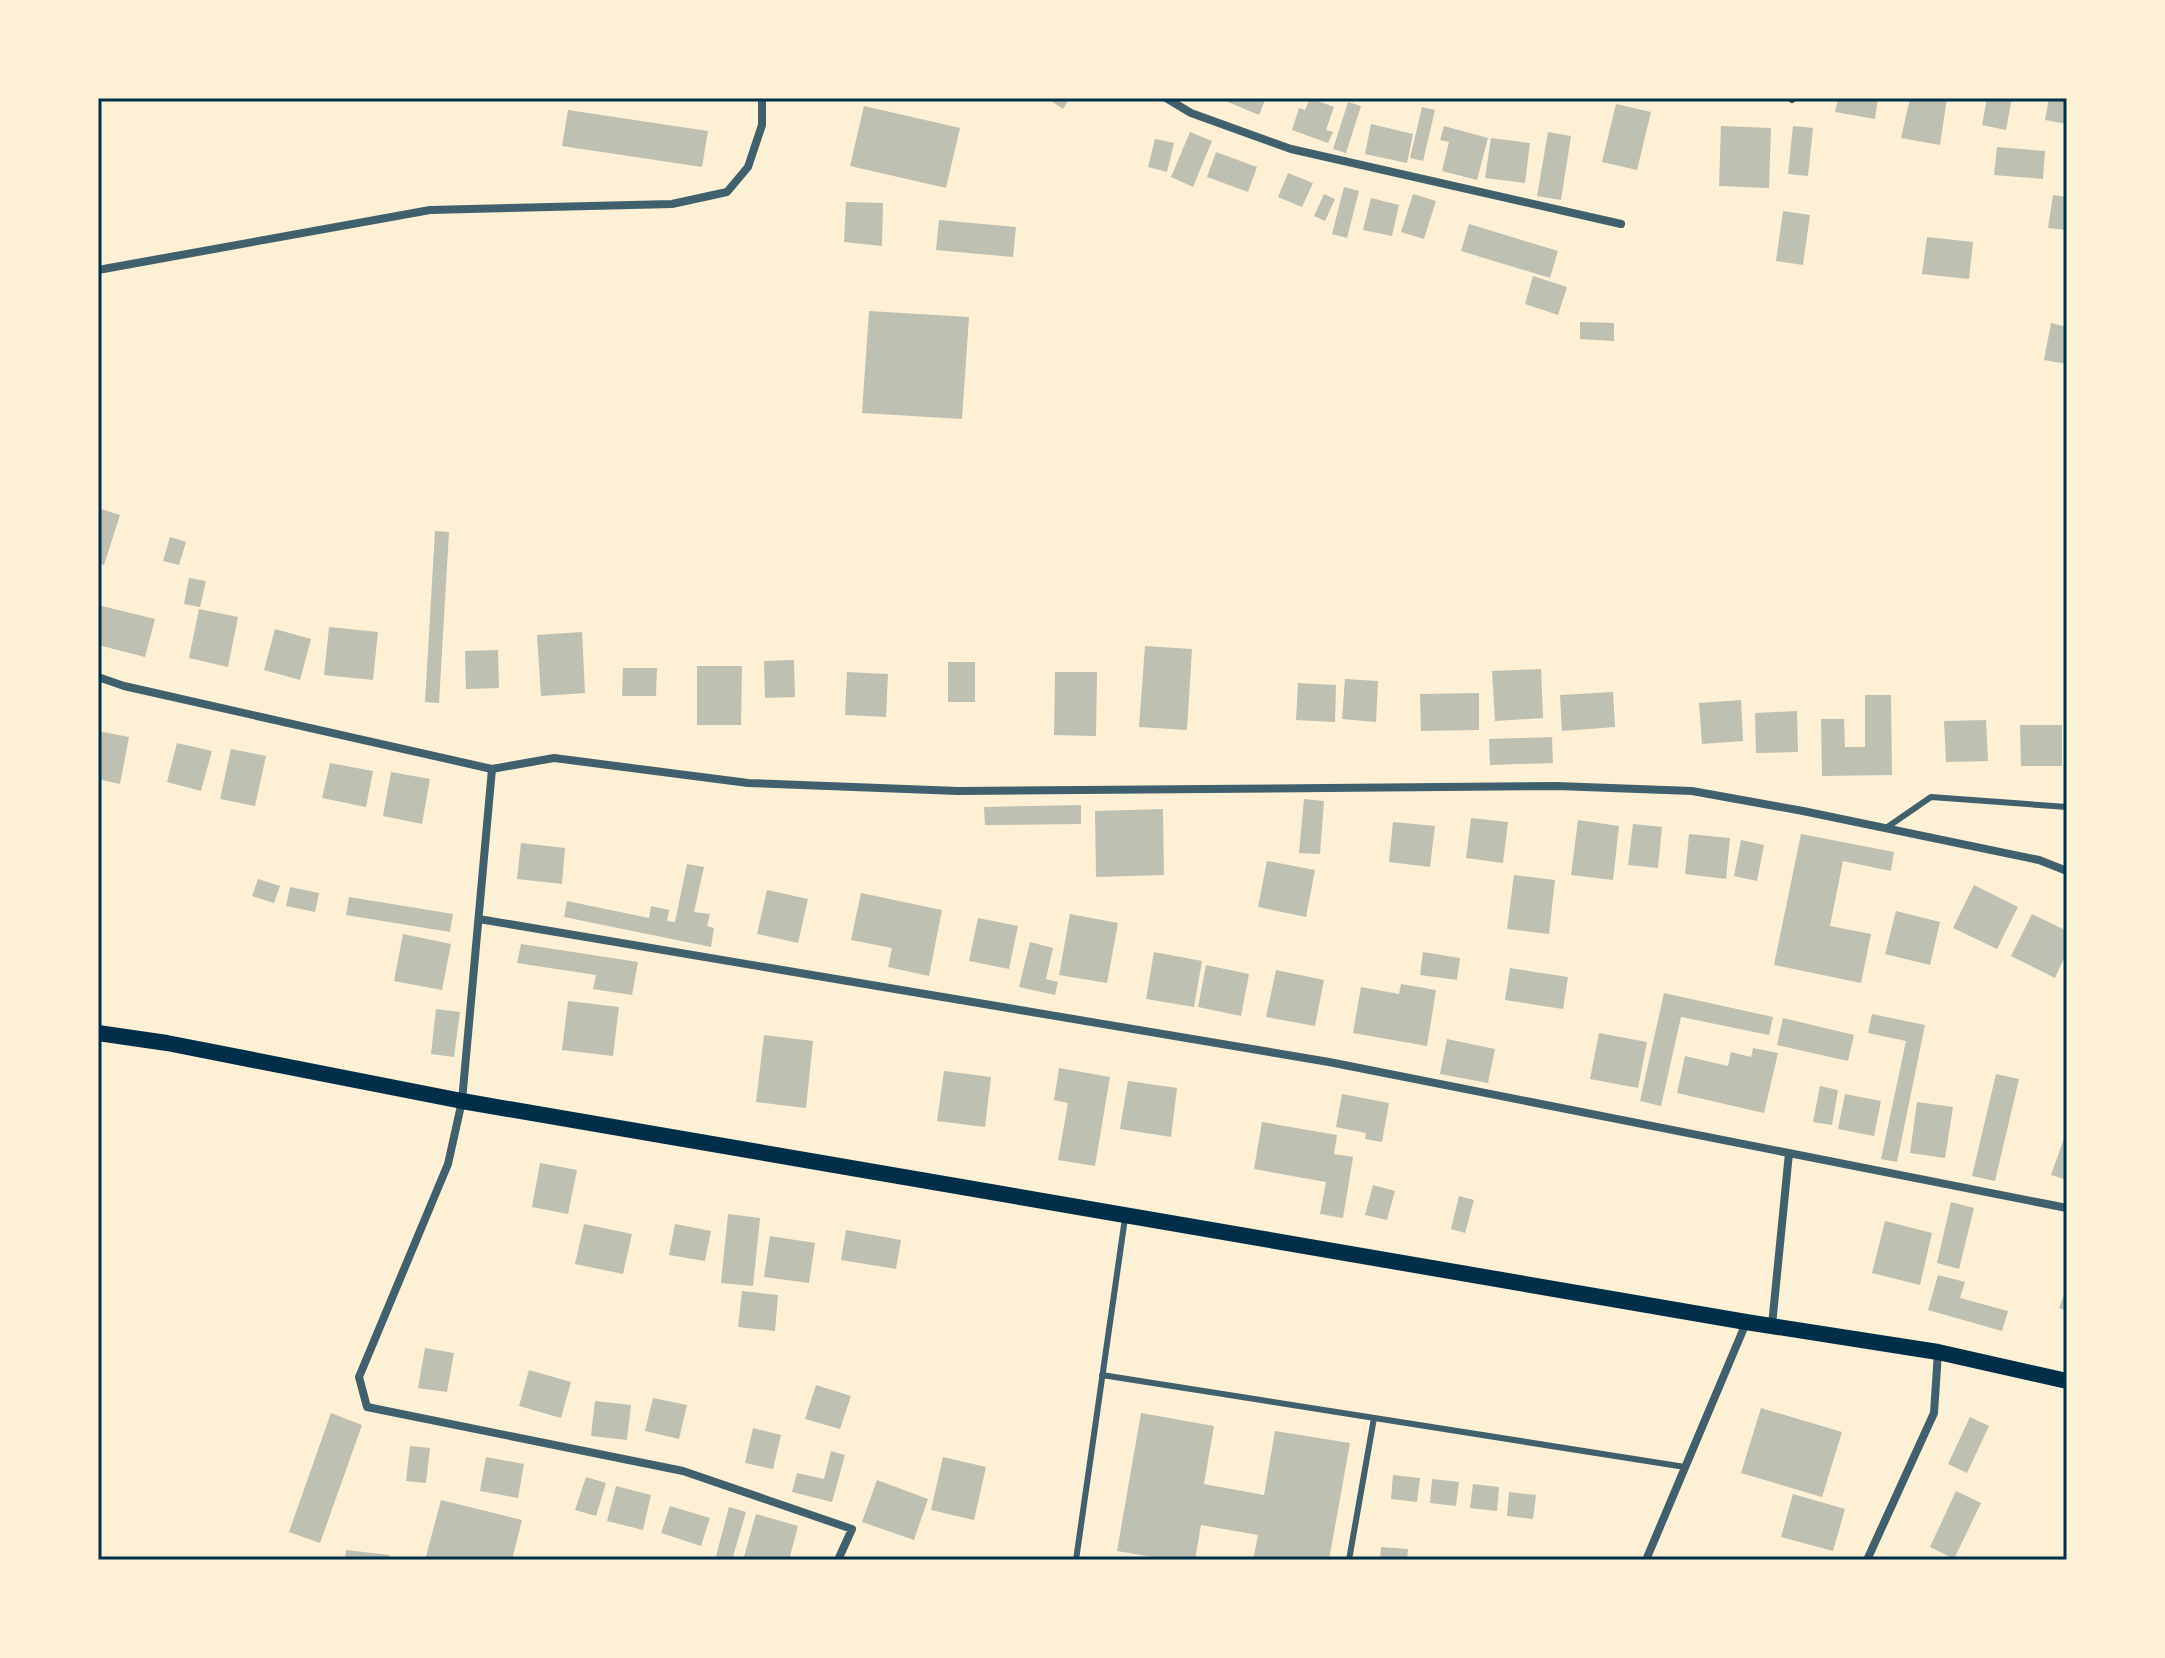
<svg xmlns="http://www.w3.org/2000/svg" width="2165" height="1658" font-family="'Open Sans',sans-serif">
<style>
.building{fill:#bec0b2}
.lines{fill:none;stroke-linecap:round;stroke-linejoin:round}
.service{stroke:#3f606c;stroke-width:6}
.minor{stroke:#3f606c;stroke-width:8}
.secondary{stroke:#003049;stroke-width:16}
.neatline{fill:none;stroke:#003049;stroke-width:3}
</style>
<rect width="100%" height="100%" fill="#fdf0d5"/>
<!-- building -->
<path class="building" d="M1047,98H1070L1063,109Z
M1230,98H1266L1259,115L1228,102Z
M1310,98L1334,107L1326,130L1333,132L1328,143L1292,130L1299,108L1305,110Z
M1838,98H1878L1875,119L1835,112Z
M1910,98H1947L1940,145L1901,138Z
M1987,98H2012L2006,130L1982,125Z
M2049,98H2067V124L2045,120Z
M1348,102L1361,106L1346,153L1333,149Z
M1616,104L1651,112L1637,170L1602,162Z
M864,106L960,128L946,188L850,166Z
M1422,107L1435,110L1423,161L1410,158Z
M568,110L708,131L702,167L562,146Z
M1371,124L1413,134L1407,163L1365,154Z
M1444,126L1488,138L1477,180L1442,171L1449,142L1440,140Z
M1721,126L1771,128L1769,188L1719,186Z
M1793,126L1813,128L1808,176L1788,174Z
M1190,132L1212,141L1193,187L1171,177Z
M1548,132L1571,136L1561,200L1537,196Z
M1491,138L1530,143L1525,183L1485,178Z
M1155,139L1174,143L1167,172L1148,167Z
M1997,147L2045,151L2043,179L1994,175Z
M1216,152L1257,167L1248,192L1207,177Z
M1288,173L1313,183L1302,207L1278,197Z
M1344,187L1359,191L1347,238L1332,234Z
M1324,194L1335,199L1325,221L1314,216Z
M1413,194L1436,201L1424,239L1401,232Z
M2053,195L2067,197V230L2048,228Z
M1371,198L1399,205L1392,236L1363,230Z
M846,202L883,203L882,246L844,242Z
M1783,211L1810,215L1803,265L1776,261Z
M939,220L1016,227L1013,257L936,250Z
M1469,224L1558,251L1550,278L1461,251Z
M1927,237L1973,242L1969,279L1922,274Z
M1533,276L1567,287L1558,315L1525,304Z
M869,311L969,317L962,419L862,413Z
M1580,322L1614,323V341L1580,339Z
M2051,323L2067,327V364L2044,360Z
M98,508L120,515L104,565L98,563Z
M435,531L449,532L439,703L425,702Z
M170,537L186,542L179,565L163,561Z
M189,578L206,581L200,607L184,604Z
M98,605L155,619L145,657L98,645Z
M199,609L238,617L228,667L189,658Z
M329,627L378,632L373,680L324,675Z
M275,629L311,639L300,680L264,670Z
M582,632L585,693L541,696L537,635Z
M1145,646L1192,649L1187,730L1139,727Z
M498,650L499,688L466,689L465,651Z
M794,660L795,697L765,698L764,661Z
M948,662H975V702H948Z
M697,666H742L741,725H697Z
M623,668H657L656,696H622Z
M1541,669L1543,718L1495,721L1492,671Z
M847,672L888,674L886,717L845,715Z
M1055,672H1097L1096,736L1054,735Z
M1345,679L1378,681L1376,722L1342,719Z
M1298,683L1336,685L1335,722L1296,720Z
M1613,692L1615,727L1562,731L1560,695Z
M1479,693V730L1421,731L1420,694Z
M1865,695H1891L1892,775L1822,776L1821,719H1844L1845,747H1865Z
M1741,700L1743,741L1702,744L1699,703Z
M1797,711L1798,752L1756,753L1755,713Z
M1986,720L1988,761L1946,762L1944,721Z
M2020,725H2062V766H2021Z
M98,731L129,737L120,784L98,779Z
M1552,737L1553,763L1490,765L1489,739Z
M177,743L212,751L201,791L167,782Z
M231,749L266,756L255,806L220,799Z
M330,763L373,771L366,807L322,798Z
M391,772L430,779L422,824L383,816Z
M1304,799L1324,801L1320,854L1299,853Z
M1081,805V824L985,825L984,807Z
M1163,809L1164,875L1096,877L1095,811Z
M1471,818L1508,822L1503,863L1466,858Z
M1578,820L1619,826L1613,880L1571,875Z
M1393,822L1435,826L1430,867L1389,862Z
M1633,824L1662,827L1658,868L1628,865Z
M1689,834L1730,838L1726,879L1685,874Z
M1801,834L1894,852L1891,871L1843,861L1830,926L1871,934L1861,983L1774,965Z
M1741,840L1764,845L1757,881L1734,876Z
M521,843L565,848L562,884L517,879Z
M1267,861L1315,870L1306,917L1258,907Z
M687,864L704,867L694,912L710,914L707,926L714,928L711,947L564,917L567,901L649,918L651,906L669,910L667,921L675,922Z
M1514,875L1555,880L1549,934L1507,929Z
M258,879L280,886L274,903L252,896Z
M1974,885L2018,907L1997,949L1953,928Z
M290,887L319,893L315,912L286,906Z
M767,890L808,899L798,943L757,934Z
M861,893L942,910L929,976L888,967L892,948L851,940Z
M349,897L453,914L450,932L346,915Z
M1896,911L1940,922L1930,965L1885,954Z
M1070,914L1118,923L1107,983L1059,975Z
M2032,914L2067,931V952L2055,978L2011,956Z
M978,918L1018,926L1009,969L969,961Z
M403,934L451,944L442,990L394,981Z
M1030,942L1053,948L1046,979L1058,982L1055,995L1019,987Z
M521,944L638,962L632,995L593,989L596,975L517,963Z
M1154,952L1202,961L1194,1007L1146,999Z
M1423,952L1460,958L1457,980L1420,975Z
M1206,965L1249,974L1241,1016L1198,1007Z
M1510,968L1568,977L1563,1009L1505,1000Z
M1276,970L1324,980L1315,1026L1266,1017Z
M1401,984L1436,990L1427,1046L1353,1033L1361,987L1399,994Z
M1664,993L1773,1017L1769,1035L1681,1017L1661,1106L1640,1101Z
M568,1001L619,1007L613,1056L562,1050Z
M436,1009L460,1012L454,1057L431,1054Z
M1872,1014L1925,1025L1897,1162L1881,1159L1906,1041L1868,1033Z
M1783,1018L1854,1035L1848,1061L1777,1045Z
M1599,1033L1647,1042L1638,1088L1590,1079Z
M764,1035L813,1041L806,1108L756,1102Z
M1447,1039L1495,1049L1488,1083L1440,1074Z
M1753,1048L1778,1053L1764,1113L1677,1093L1685,1056L1728,1066L1731,1052L1751,1057Z
M1059,1068L1110,1077L1095,1166L1058,1160L1068,1103L1054,1100Z
M944,1071L991,1077L985,1127L937,1121Z
M1996,1074L2019,1079L1995,1181L1972,1176Z
M1128,1081L1177,1088L1171,1137L1120,1129Z
M1820,1086L1838,1090L1832,1125L1813,1122Z
M1342,1094L1389,1103L1382,1142L1365,1139L1366,1133L1336,1127Z
M1845,1094L1881,1101L1874,1136L1838,1129Z
M1917,1102L1953,1107L1945,1158L1910,1153Z
M1262,1122L1337,1135L1334,1154L1353,1157L1343,1218L1320,1214L1326,1182L1254,1169Z
M2067,1130V1180L2051,1175Z
M540,1163L577,1170L568,1214L532,1207Z
M1373,1185L1395,1191L1387,1220L1365,1215Z
M1459,1196L1474,1200L1465,1233L1451,1229Z
M1951,1202L1974,1208L1959,1269L1937,1263Z
M728,1214L760,1218L753,1286L721,1283Z
M1885,1221L1932,1233L1920,1285L1872,1273Z
M584,1224L632,1234L623,1274L575,1264Z
M675,1224L711,1231L705,1261L669,1255Z
M846,1230L901,1240L896,1269L841,1260Z
M770,1236L815,1243L809,1283L764,1277Z
M1938,1275L1965,1282L1960,1298L2008,1311L2002,1331L1928,1310Z
M2067,1287V1311L2059,1308Z
M742,1291L778,1295L775,1331L738,1327Z
M425,1348L454,1353L447,1392L418,1388Z
M529,1370L571,1382L561,1418L519,1406Z
M816,1385L851,1396L840,1429L805,1419Z
M653,1398L687,1405L679,1439L645,1431Z
M595,1401L631,1405L627,1440L591,1436Z
M1761,1408L1842,1432L1822,1497L1741,1473Z
M331,1413L362,1425L320,1543L289,1532Z
M1141,1413L1214,1426L1204,1484L1264,1495L1275,1431L1350,1443L1329,1560H1253L1258,1535L1201,1525L1195,1560H1170L1117,1551Z
M1970,1417L1989,1426L1967,1473L1948,1464Z
M753,1428L781,1435L773,1469L745,1463Z
M410,1446L430,1448L426,1483L406,1481Z
M831,1451L845,1455L832,1502L792,1492L797,1473L824,1479Z
M486,1457L524,1464L518,1498L480,1491Z
M943,1457L986,1467L974,1520L931,1510Z
M1393,1475L1420,1478L1417,1502L1391,1499Z
M586,1477L606,1483L596,1516L575,1510Z
M1432,1479L1459,1482L1456,1506L1430,1503Z
M877,1480L928,1499L914,1540L862,1522Z
M1473,1484L1499,1487L1497,1511L1470,1508Z
M616,1486L651,1495L643,1530L607,1521Z
M1956,1491L1981,1503L1954,1559L1930,1547Z
M1509,1492L1536,1495L1533,1519L1507,1516Z
M1793,1494L1845,1509L1833,1551L1781,1537Z
M441,1500L522,1520L512,1560H425Z
M670,1506L710,1518L701,1546L661,1533Z
M729,1507L746,1512L732,1560H715Z
M756,1514L798,1526L789,1560H743Z
M1381,1547L1408,1549L1407,1560H1380Z
M346,1550L390,1555L389,1560H345Z"/>
<g class="lines">
<!-- service -->
<path class="service" d="M1886,828L1931,797L2067,807
M1102,1375L1685,1467
M1076,1560L1125,1218
M1349,1560L1374,1418"/>
<!-- minor -->
<path class="minor" d="M1166,98L1191,113L1291,149L1621,224
M1792,99L1793,98
M98,270L430,210L672,204L727,192L748,167L762,125V98
M98,677L124,686L492,769L554,758L748,783L958,791L1557,786L1692,791L1803,811L2039,860L2067,871
M492,769L462,1101L448,1164L359,1377L367,1407L683,1471L852,1529L838,1560
M479,919L1329,1062L2067,1208
M1772,1325L1789,1153
M1646,1560L1746,1323
M1867,1560L1934,1413L1938,1352"/>
<!-- secondary -->
<path class="secondary" d="M98,1033L167,1043L462,1101L1746,1322L1938,1352L2067,1381"/>
</g>
<!-- border -->
<rect width="2165" height="1658" fill="none" stroke="#fdf0d5" stroke-width="200"/>
<rect x="100" y="100" width="1965" height="1458" class="neatline"/>
</svg>
